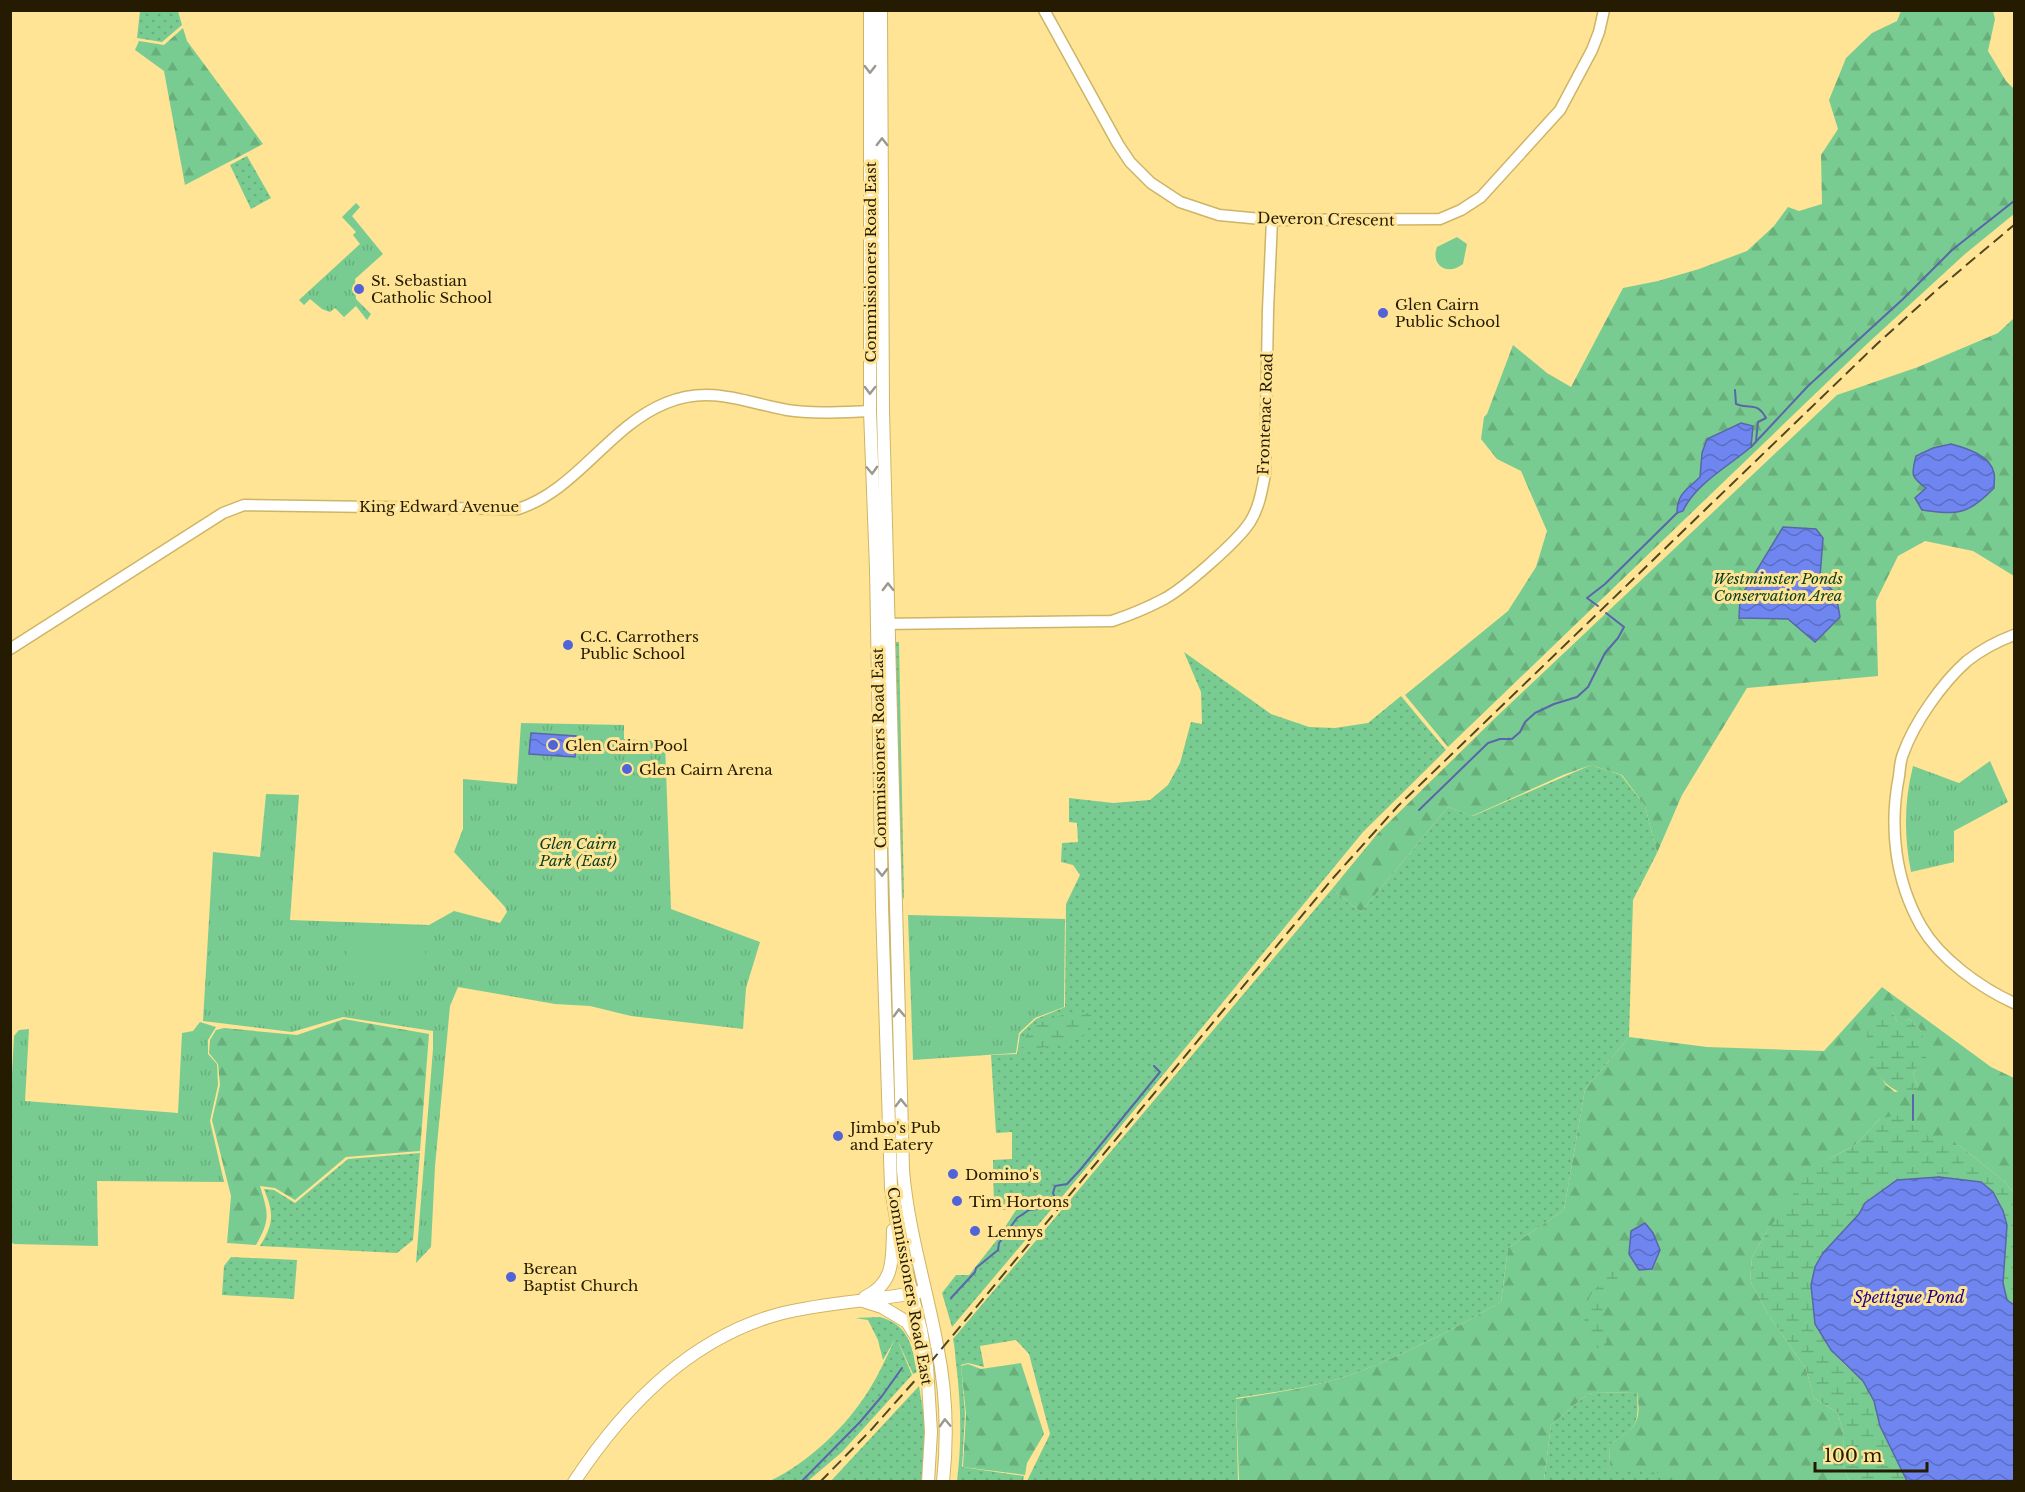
<svg xmlns="http://www.w3.org/2000/svg" width="2025" height="1492" font-family="'Libre Baskerville',serif">
<style>
.grass{fill:url(#grass-dots)}
.forest{fill:url(#forest-firs);fill-rule:evenodd}
.wetland{fill:url(#wetland-marsh)}
.park{fill:url(#park-tufts)}
.pitch{fill:#78cc91}
.water{fill:url(#water-waves);stroke:#5966a9;stroke-width:1.5}
.lines{fill:none;stroke-linecap:round;stroke-linejoin:round}
.stream{stroke:#5966a9;stroke-width:2}
.tertiary-casing{stroke:#ceb566;stroke-width:13}
.secondary-casing{stroke:#ceb566;stroke-width:14}
.tertiary{stroke:#fff;stroke-width:10}
.secondary{stroke:#fff;stroke-width:12}
.rail{stroke:#53461f;stroke-width:2;stroke-dasharray:12 6;stroke-linecap:butt}
.oneway{stroke:#9d988c}
.poi-dot{fill:#5163d9;stroke:#fee494;stroke-width:2}
.labels{text-anchor:middle;dominant-baseline:central;stroke-width:6;stroke-linejoin:round;paint-order:stroke}
.street-label{font-size:15px;fill:#251b00;stroke:#fee494}
.poi-label{font-size:15px;fill:#251b00;stroke:#fee494;text-anchor:start}
.park-label{font-size:15px;font-style:italic;fill:#073d1e;stroke:#fee494}
.water-label{font-size:16px;font-style:italic;fill:#1b018b;stroke:#fee494}
</style>
<defs>
<pattern id="grass-dots" width="8" height="8" patternUnits="userSpaceOnUse" patternTransform="scale(1.5)"><rect width="8" height="8" fill="#78cc91"/><path d="M2 2h.1M6 6h.1" fill="none" stroke="#68af7b" stroke-width="1.8" stroke-linecap="round"/></pattern>
<pattern id="forest-firs" width="22" height="20" patternUnits="userSpaceOnUse" patternTransform="scale(1.5)"><rect width="22" height="20" fill="#78cc91"/><path d="M5 1l3.5 6h-7zM16 11l3.5 6h-7z" fill="#68af7b"/></pattern>
<pattern id="wetland-marsh" width="20" height="14" patternUnits="userSpaceOnUse" patternTransform="scale(1.5)"><rect width="20" height="14" fill="#78cc91"/><path d="M1 5h8M5 5V1M11 12h8M15 12V8" fill="none" stroke="#68af7b"/></pattern>
<pattern id="park-tufts" width="24" height="20" patternUnits="userSpaceOnUse" patternTransform="scale(1.5)"><rect width="24" height="20" fill="#78cc91"/><path d="M3 7l-1-3M5 7V3M7 7l1-3M15 17l-1-3M17 17v-4M19 17l1-3" fill="none" stroke="#68af7b"/></pattern>
<pattern id="water-waves" width="16" height="10" patternUnits="userSpaceOnUse" patternTransform="scale(1.5)"><rect width="16" height="10" fill="#6f86f1"/><path d="M0 5q4-4 8 0t8 0" fill="none" stroke="#5b6dc1"/></pattern>
</defs>
<rect width="100%" height="100%" fill="#fee494"/>
<!-- grass -->
<path class="grass" d="M140,11H178L182,25L162,42L137,38Z
M247,156L271,198L251,209L230,165Z
M895,642H899L904,899L900,894Z
M1184,652L1271,714L1309,727L1335,728L1368,723L1401,696L1446,750L1363,832L1093,1160L952,1327L942,1293L956,1275H969L996,1241L1016,1210H994L993,1160L1012,1159V1132L996,1133L991,1055L1017,1054L1020,1034L1036,1019L1065,1007L1066,904L1080,875L1073,865L1061,862L1062,843L1078,842L1077,823L1069,822V798L1113,803L1150,800L1168,785L1180,763L1191,722L1202,724L1201,692Z
M1591,765L1621,775L1645,806L1657,853L1633,900L1629,1037L1585,1089L1564,1210L1508,1248L1501,1302C1454,1329 1404,1355 1353,1374C1316,1387 1275,1392 1236,1398L1238,1481H1027L1050,1434L1029,1354L1016,1340L980,1346L984,1367L968,1363L961,1365L965,1414L962,1467L1024,1476L1023,1481L961,1480L957,1481C962,1442 961,1402 956,1363C955,1354 955,1348 953,1339L1332,889L1361,912L1448,807L1473,816Z
M420,1153L413,1240L397,1253L260,1246C274,1223 274,1214 264,1189L274,1190L295,1203L348,1159Z
M231,1257L297,1260L294,1299L222,1295L224,1266Z
M880,1317C910,1326 911,1345 918,1372L913,1374L896,1337L912,1375L842,1452L808,1481H770C809,1462 846,1427 869,1390C879,1374 887,1356 895,1339L883,1360L878,1340L868,1320L855,1318Z
M919,1386L926,1429L924,1481L830,1482Z
M1637,1392C1639,1426 1637,1427 1609,1445L1610,1471C1628,1471 1667,1468 1679,1481L1544,1480L1551,1425L1584,1397L1592,1393Z"/>
<!-- forest -->
<path class="forest" d="M1901,11H1993L1995,19L1988,51L2006,81L2014,89V214L1965,254L1868,343L1448,747L1405,695L1508,611L1536,567L1547,531L1521,471L1497,459L1481,439L1484,417L1487,414L1513,345L1547,373L1571,387L1623,288L1658,281L1699,269L1747,251L1774,226L1788,207L1799,211L1822,204L1821,155L1838,129L1829,100L1846,58L1872,33L1897,21Z
M183,28L187,41L263,144L185,185L164,71L135,50L139,41L164,45Z
M2014,318V576L1973,551L1925,541L1898,556L1876,601L1878,676L1747,688L1682,795L1657,853L1645,806L1622,775L1591,765L1563,775L1472,816L1448,807L1361,912L1332,889L1378,833L1492,721L1837,395L1918,367L1998,333Z
M1882,987L1991,1067L2014,1078V1193L2005,1182L1960,1146L1939,1144L1913,1121L1880,1119L1855,1145L1829,1159L1784,1209L1766,1233L1752,1257L1750,1281L1768,1314L1806,1369L1814,1398L1838,1413L1844,1436L1843,1466L1849,1481L1679,1482C1666,1468 1628,1472 1610,1471L1609,1445C1635,1428 1642,1424 1637,1392L1592,1393L1584,1397L1551,1425L1544,1480L1551,1481H1239L1236,1399C1275,1393 1316,1387 1353,1374C1404,1355 1454,1329 1501,1302L1508,1248L1564,1210L1585,1089L1629,1037L1707,1047L1824,1051ZM1892,1011L1897,1022H1905L1909,1019L1922,1032L1916,1068L1913,1074L1918,1087L1895,1092L1886,1085L1876,1070Z
M344,1019L429,1034L420,1151L346,1157L295,1200L275,1188L260,1186C268,1213 271,1219 256,1245L227,1243L231,1196L212,1120L220,1085L218,1064L209,1053L210,1040L216,1030L224,1028L297,1035Z
M1021,1363L1044,1434L1027,1463L1025,1475L963,1467L966,1414L961,1366L968,1364L981,1369Z"/>
<!-- wetland -->
<path class="wetland" d="M1887,1006L1892,1011L1897,1022H1904L1909,1019L1922,1032L1927,1063L1916,1068L1913,1074L1918,1087L1916,1094C1874,1099 1846,1025 1887,1006Z
M1072,1013H1091V1025L1082,1037L1068,1038L1064,1045L1030,1049L1022,1047C1026,1024 1051,1017 1072,1013Z
M1895,1115L1913,1120L1939,1143L1960,1146L2005,1182L2014,1193V1305L2007,1300L2003,1283L2007,1225L2003,1211L1993,1192L1982,1182L1939,1177L1897,1180L1865,1203L1859,1214L1823,1253L1824,1338L1831,1350L1845,1365L1863,1381L1874,1401L1880,1426L1907,1481H1849L1843,1466L1844,1436L1838,1413L1814,1398L1806,1369L1768,1314L1750,1281L1752,1257L1766,1233L1807,1174L1829,1159L1855,1145L1880,1119Z
M1612,1271L1617,1273L1618,1286C1598,1300 1599,1321 1607,1342L1599,1349C1580,1335 1580,1305 1596,1288C1603,1281 1607,1282 1612,1271Z"/>
<!-- park -->
<path class="park" d="M356,203L360,207L352,216L383,254L355,279L356,299L371,314L367,320L356,306L344,317L335,308L330,312L322,309L310,299L304,305L299,300L360,244L353,235L356,232L342,217Z
M521,723L624,725V739L665,742L671,909L760,942L746,988L743,1029L631,1016L590,1006L555,1004L458,987L450,1006L435,1166L431,1247L416,1263L433,1049V1031L343,1017L292,1032L203,1021L213,852L260,857L266,794L299,795L290,920L429,925L454,911L500,923L507,912L505,907L454,852L463,829V779L517,784Z
M1990,761L2008,802L1954,831V862L1911,872C1904,836 1904,802 1913,766L1959,783Z
M908,915L1065,919L1064,1007L1035,1018L1019,1033L1016,1053L913,1060Z
M200,1022L216,1027L208,1040V1054L217,1064L218,1085L210,1121L224,1182L97,1181L98,1246L14,1244L11,1242L10,1114L14,1036L19,1030L29,1029L25,1101L178,1113L182,1033L193,1031Z"/>
<!-- pitch -->
<path class="pitch" d="M1457,237L1467,244L1463,264C1448,276 1430,266 1437,247Z
M425,933L426,980L347,982L346,935Z"/>
<!-- water -->
<path class="water" d="M1741,423L1753,426L1751,447C1729,466 1695,484 1683,511L1677,513C1677,493 1687,490 1700,477L1702,453L1707,439Z
M1951,444C1966,448 1990,455 1994,473C1995,477 1994,483 1994,488C1968,515 1958,515 1922,510L1915,498L1926,488C1911,477 1911,475 1916,456L1933,448Z
M1783,527L1816,529L1823,538L1820,577L1836,594L1840,617L1815,642L1788,619L1739,618L1740,598Z
M531,733L576,736L575,757L529,754Z
M1939,1177L1981,1182L1993,1192L2003,1211L2007,1225L2003,1283L2007,1300L2014,1305V1481H1907L1880,1426L1874,1401L1863,1381L1831,1350L1815,1324L1811,1285L1815,1267L1823,1253L1859,1214L1865,1203L1897,1180Z
M1645,1223L1653,1233L1660,1250L1652,1269L1639,1270L1629,1254L1631,1231Z"/>
<g class="lines">
<!-- stream -->
<path class="stream" d="M1735,390L1736,404C1750,410 1757,401 1766,418L1758,422L1756,441
M1751,447L1808,386L1903,299L1952,250L2014,201
M1598,606L1587,598L1605,584L1677,513
M1419,810L1488,743L1500,739H1512L1520,732L1525,722L1535,713L1554,704L1577,697L1588,687L1605,653L1618,638L1624,627L1606,613
M1913,1095V1120
M951,1298L975,1272L976,1268L998,1250L999,1243L1017,1218L1029,1210L1045,1208L1055,1198L1053,1193L1055,1186L1067,1184L1080,1170L1160,1072L1154,1066
M801,1482L860,1422L882,1396L902,1368"/>
<defs>
<path id="tertiary" d="M1044,10L1118,144L1130,162L1151,183L1180,202L1219,215L1272,220L1440,219L1461,210L1481,197L1560,110L1592,50L1599,32L1604,10
M882,624L1112,621C1130,615 1147,608 1164,599C1183,589 1238,541 1250,522C1259,508 1262,490 1265,474L1268,310L1272,220
M2014,635C1998,641 1981,650 1967,661C1942,683 1914,723 1903,754C1900,761 1900,769 1899,776C1889,827 1895,880 1921,926C1940,959 1981,988 2014,1003
M10,649L223,513L244,505L518,509C577,490 609,426 666,403C710,385 744,402 787,410C813,414 843,412 870,411"/>
<path id="secondary" d="M870,10V411L876,569L882,907L891,1188L902,1254L921,1330L927,1366L931,1432L928,1482
M881,10L883,411L903,1170C908,1230 926,1286 937,1345C946,1389 948,1436 943,1482
M865,1297C895,1283 892,1259 893,1230
M863,1301L882,1307L907,1322L921,1344
M574,1482C624,1406 692,1336 783,1313C828,1302 874,1301 919,1292"/>
</defs>
<!-- tertiary casing -->
<use href="#tertiary" class="tertiary-casing"/>
<!-- secondary casing -->
<use href="#secondary" class="secondary-casing"/>
<!-- tertiary -->
<use href="#tertiary" class="tertiary"/>
<!-- secondary -->
<use href="#secondary" class="secondary"/>
<!-- rail -->
<path class="rail" d="M820,1482L870,1431L919,1376L1334,877L1398,806L1878,343L1939,288L2014,225"/>
</g>
<!-- one-way arrows -->
<defs><path id="oneway-chevron" d="M-2-3.5L2.5 0L-2 3.5" fill="none" stroke-width="1.6" stroke-linecap="round" stroke-linejoin="round" transform="scale(1.5)"/></defs>
<g class="oneway">
<use href="#oneway-chevron" transform="translate(870 69) rotate(90)"/>
<use href="#oneway-chevron" transform="translate(882 142) rotate(-90)"/>
<use href="#oneway-chevron" transform="translate(870 390) rotate(91)"/>
<use href="#oneway-chevron" transform="translate(872 470) rotate(88)"/>
<use href="#oneway-chevron" transform="translate(888 587) rotate(-91)"/>
<use href="#oneway-chevron" transform="translate(882 872) rotate(89)"/>
<use href="#oneway-chevron" transform="translate(899 1013) rotate(-92)"/>
<use href="#oneway-chevron" transform="translate(901 1103) rotate(-91)"/>
<use href="#oneway-chevron" transform="translate(945 1423) rotate(-92)"/>
</g>
<!-- markers -->
<g class="poi-dot">
<circle cx="359" cy="289" r="6"/>
<circle cx="1383" cy="313" r="6"/>
<circle cx="568" cy="645" r="6"/>
<circle cx="553" cy="745" r="6"/>
<circle cx="627" cy="769" r="6"/>
<circle cx="838" cy="1136" r="6"/>
<circle cx="953" cy="1174" r="6"/>
<circle cx="957" cy="1201" r="6"/>
<circle cx="975" cy="1231" r="6"/>
<circle cx="511" cy="1277" r="6"/>
</g>
<g class="labels">
<!-- street labels -->
<g class="street-label">
<text transform="translate(1326 219) rotate(1)">Deveron Crescent</text>
<text transform="translate(870 262) rotate(-90)">Commissioners Road East</text>
<text transform="translate(1265 414) rotate(-88)">Frontenac Road</text>
<text x="439" y="506">King Edward Avenue</text>
<text transform="translate(879 748) rotate(-91)">Commissioners Road East</text>
<text transform="translate(910 1286) rotate(80)">Commissioners Road East</text>
</g>
<!-- poi labels -->
<g class="poi-label">
<text x="371" y="280">St. Sebastian<tspan x="371" dy="17">Catholic School</tspan></text>
<text x="1395" y="304">Glen Cairn<tspan x="1395" dy="17">Public School</tspan></text>
<text x="580" y="636">C.C. Carrothers<tspan x="580" dy="17">Public School</tspan></text>
<text x="565" y="745">Glen Cairn Pool</text>
<text x="639" y="769">Glen Cairn Arena</text>
<text x="850" y="1127">Jimbo's Pub<tspan x="850" dy="17">and Eatery</tspan></text>
<text x="965" y="1174">Domino's</text>
<text x="969" y="1201">Tim Hortons</text>
<text x="987" y="1231">Lennys</text>
<text x="523" y="1268">Berean<tspan x="523" dy="17">Baptist Church</tspan></text>
</g>
<!-- park labels -->
<g class="park-label">
<text x="1778" y="578">Westminster Ponds<tspan x="1778" dy="17">Conservation Area</tspan></text>
<text x="578" y="843">Glen Cairn<tspan x="578" dy="17">Park (East)</tspan></text>
</g>
<!-- water labels -->
<g class="water-label">
<text x="1909" y="1297">Spettigue Pond</text>
</g>
</g>
<!-- border -->
<rect width="2025" height="1492" fill="none" stroke="#251b00" stroke-width="24"/>
<!-- scale -->
<path d="M1815 1462v9h112v-9" fill="none" stroke="#251b00" stroke-width="3"/>
<text x="1824" y="1462" font-size="18" fill="#251b00" stroke="#fee494" stroke-width="4.5" paint-order="stroke">100 m</text>
</svg>
